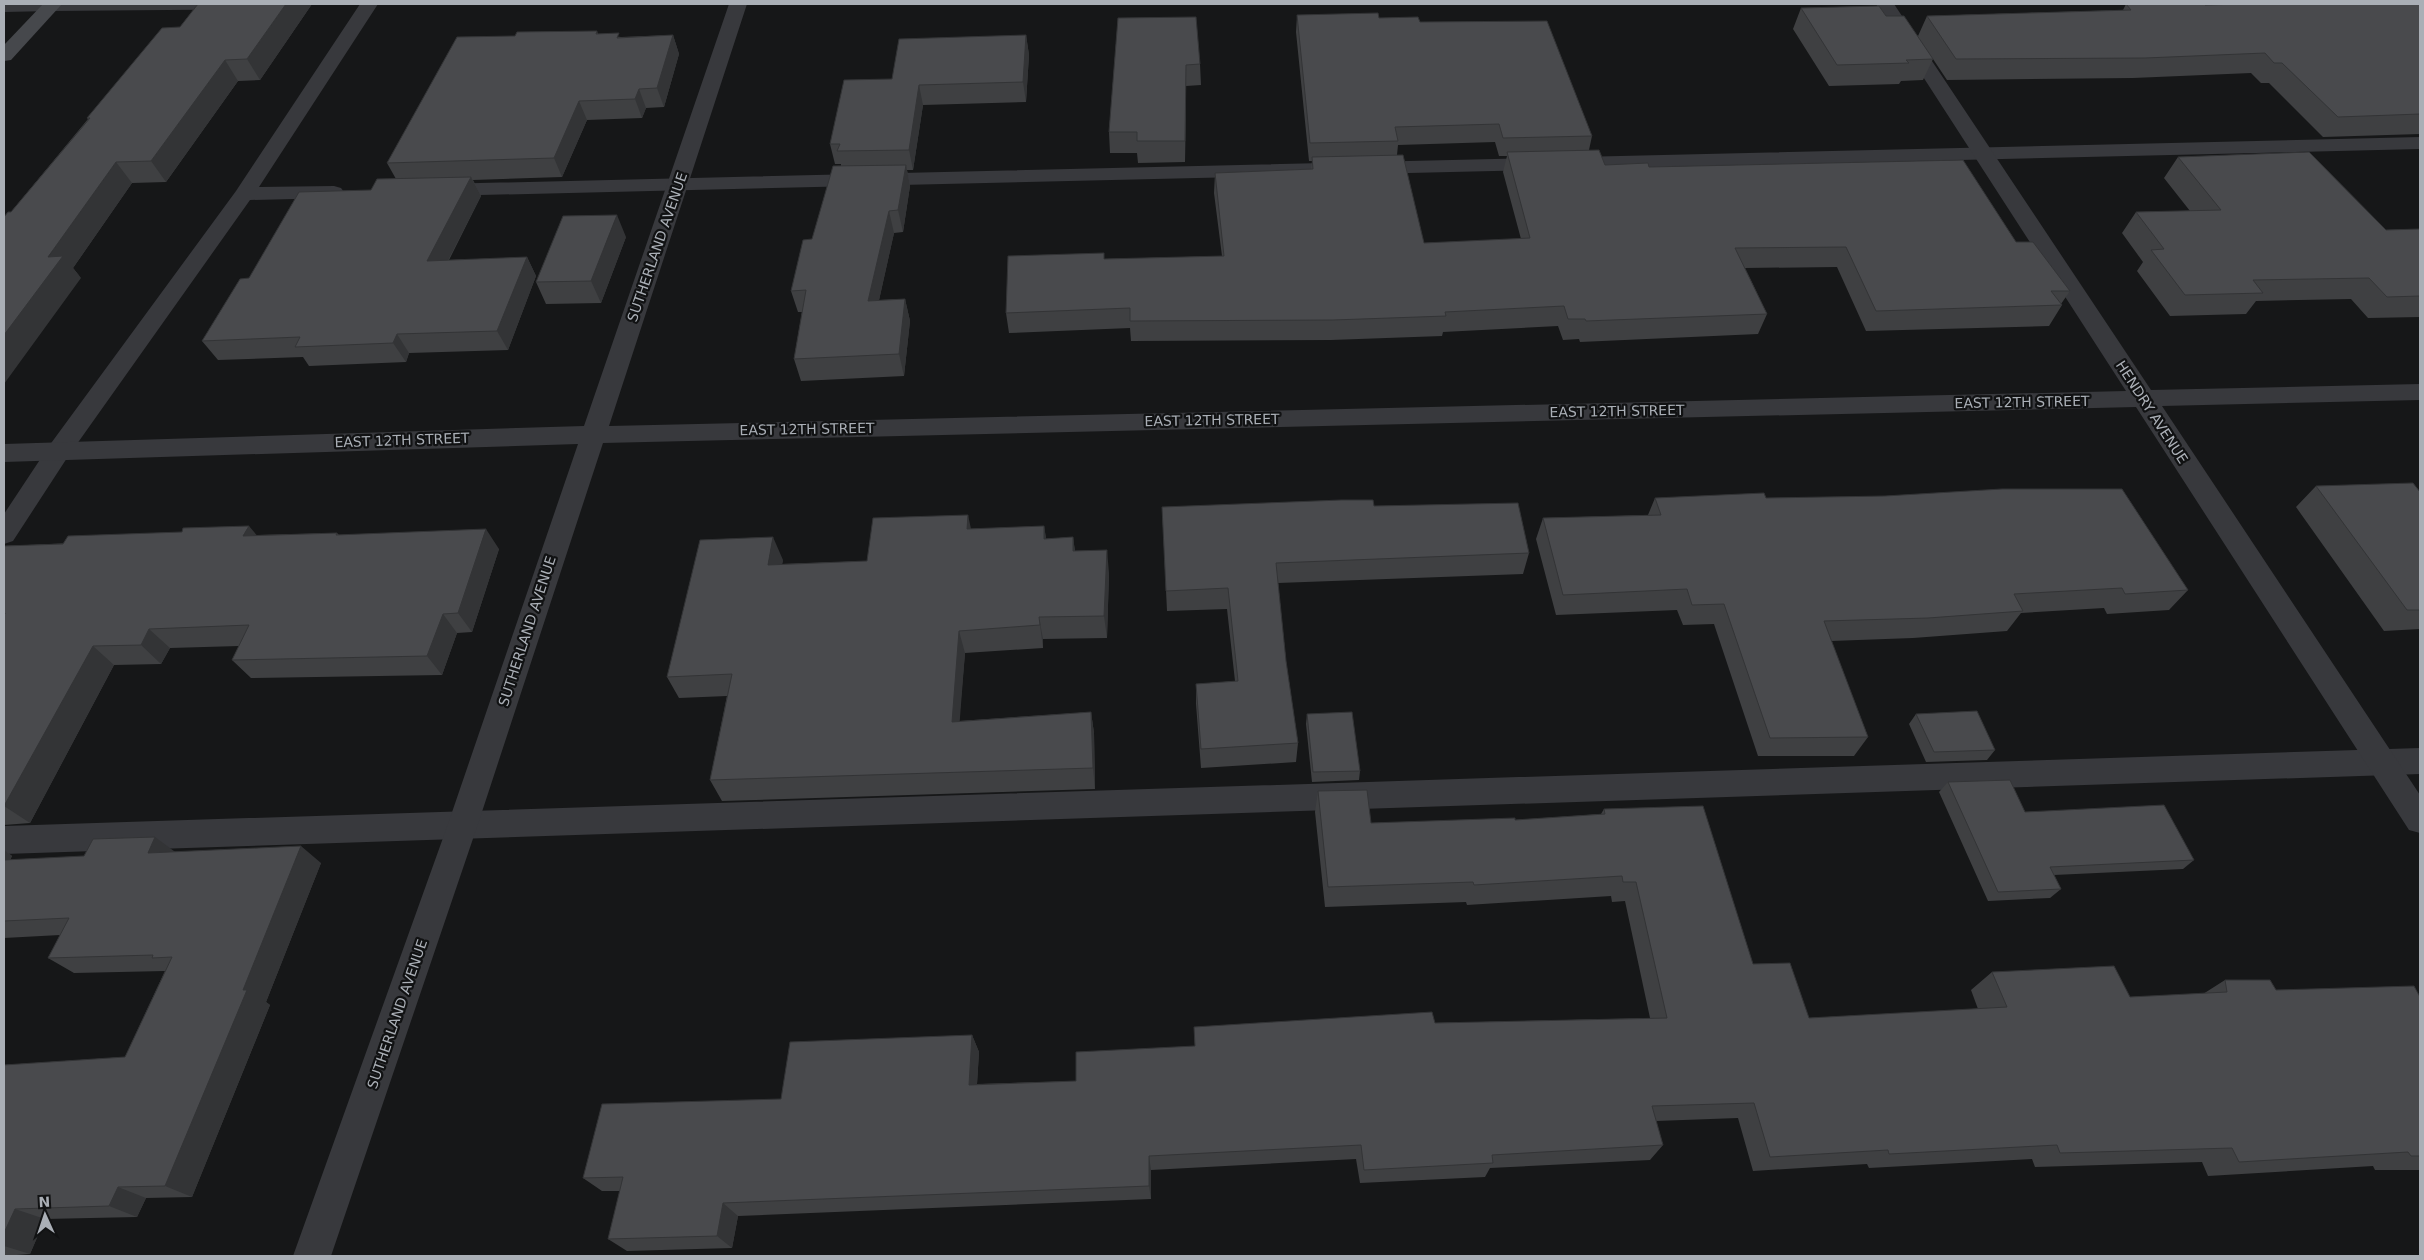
<svg xmlns="http://www.w3.org/2000/svg" width="2424" height="1260" font-family="'DejaVu Sans',sans-serif">
<style>
.lines{fill:none;stroke-linecap:round;stroke-linejoin:round}
.service{fill:#38393d;fill-rule:evenodd}
.minor{fill:#38393d;fill-rule:evenodd}
.tertiary{fill:#38393d;fill-rule:evenodd}
.secondary{fill:#46484c;fill-rule:evenodd}
.wall{fill:#3f4042;fill-rule:evenodd}
.shaded-wall{fill:#333436}
.building{fill:#494a4d;stroke:#333436}
.labels{text-anchor:middle;dominant-baseline:central;stroke-width:4.5;stroke-linejoin:round;paint-order:stroke}
.street-label{font-size:14px;fill:#aaafb6;stroke:#111213}
</style>
<rect width="100%" height="100%" fill="#161718"/>
<g class="lines">
<!-- service -->
<path class="service" d="M360,4H378L259,187L334,186L341,188L344,192L341,196L334,198L250,200L67,458L13,541L4,544V514L49,446L236,191Z
M2420,137V149L440,196L433,194L430,190L433,186L440,184Z
M2420,748V774L4,854V826Z"/>
<!-- minor -->
<path class="minor" d="M44,4H304L301,8L295,9L51,11L45,10L42,6Z
M729,4H747L609,426L2126,391L1876,4H1894L2151,390L2420,384V400L2162,406L2420,795V833L2409,830L2136,407L603,443L478,824L331,1256H293L448,824L578,444L4,462V444L584,426Z"/>
<!-- tertiary -->
<path class="tertiary" d="M4,4H58L60,6L57,10L51,11L4,12Z"/>
<!-- secondary -->
<path class="secondary" d="M43,4H62L11,60L4,61V45Z"/>
</g>
<!-- wall -->
<path class="wall" d="M198,4H312L260,80L238,81L166,182L132,183L73,268L81,278L11,212L88,119L87,118L180,27Z
M2126,4H2420V134L2323,137L2269,83H2261L2251,73L2133,78L1947,80L1933,59L1923,80L1901,81L1899,84L1829,86L1793,29L1801,8L1886,16L1918,36L1927,16L2123,10Z
M1297,15L1379,18L1420,22L1592,136L1589,150L1605,165L1649,167L2016,242L2070,291L2061,304L2062,305L2049,326L1866,331L1837,267L1745,268L1767,314L1758,334L1580,342L1579,339L1563,340L1558,326L1443,332L1442,336L1331,340L1131,341L1130,328L1009,333L1006,313L1104,259L1222,256L1214,193L1215,173L1311,169L1312,161H1309L1296,32ZM1495,142L1499,156H1507L1503,172L1521,239L1424,243L1397,155L1398,145Z
M1118,18L1200,64L1201,85L1186,86L1185,162L1138,163L1137,153H1110L1109,132Z
M597,31L598,34L621,37L673,35L679,54L664,107L646,108L642,118L587,120L562,177L473,180L481,196L449,260L527,257L536,276L508,350L409,353L406,362L309,366L303,357L218,360L202,341L249,278L371,190L396,179L387,163L515,36Z
M1026,35L1029,55L1026,102L923,105L913,170H907L910,186L903,232L894,233L879,300L905,299L910,321L904,376L801,381L794,359L802,312H798L791,291L812,239L841,166V164H835L830,144L892,79Z
M2178,157L2386,230L2420,229V317L2368,318L2351,299L2256,301L2246,314L2170,316L2137,271L2143,262L2122,233L2136,212L2190,211L2164,178Z
M626,237L601,303L546,304L536,282Z
M2316,486L2420,492V629L2384,631L2296,507Z
M1655,498H1766L2188,590L2169,610L2107,614L2104,608L2021,613L2007,631L1913,638L1831,641L1868,737L1854,756H1758L1714,624L1683,625L1677,610L1556,615L1536,539L1543,518L1648,515Z
M1374,506L1529,553L1523,574L1278,583L1286,661L1298,743L1296,762L1201,768L1196,704V684L1235,681L1227,609L1167,611L1162,507Z
M1044,526L1046,539L1073,537L1075,551L1109,573L1107,638L1043,639V648L965,653L959,721L1091,712L1094,733L1095,789L722,801L710,780L727,696L679,698L667,677L783,560L782,564L867,561L971,529Z
M337,533L339,535L499,549L472,632L457,633L442,675L251,678L232,660L239,646L170,648L161,664L114,665L30,823L4,825V546L257,535Z
M1307,714L1360,771L1359,780L1312,782L1306,724Z
M1916,714L1995,750L1987,760L1926,762L1909,724Z
M1948,782L2025,812L2194,860L2183,869L2054,875L2061,889L2050,898L1988,901L1939,792Z
M1318,791L1371,823L1515,820L1601,814L1604,809L1753,964L1809,1018L1978,1009L1971,990L1992,972L2130,997L2203,994L2225,980L2276,990L2420,997V1170H2375L2373,1166L2208,1176L2202,1162L2035,1167L2032,1159L1869,1168L1867,1164L1753,1171L1738,1118L1656,1121L1663,1145L1650,1160L1490,1168L1485,1177L1360,1183L1356,1159L1151,1170V1199L738,1216L732,1248L627,1251L608,1239L620,1191H602L583,1178L781,1099L972,1035L979,1052L977,1084L1076,1081L1195,1046L1194,1027L1435,1023L1650,1018L1625,901L1612,902L1611,896L1467,905L1466,902L1325,907L1315,812Z
M4,850L12,856L10,860L175,852L321,863L266,1002L270,1005L192,1197L146,1198L137,1217L45,1219L30,1254L4,1256V1065L125,1057L165,971L74,973L48,958L60,935L4,938Z"/>
<!-- shaded-wall -->
<path class="shaded-wall" d="M286,4H312L260,80L247,59Z
M673,35L679,54L664,107L657,88Z
M1026,35L1029,55L1026,102L1023,82Z
M225,60L238,81L166,182L151,161Z
M1186,65V86L1185,162V141Z
M919,85L923,105L913,170L909,150Z
M639,89L646,108L642,118L635,99Z
M579,101L587,120L562,177L554,158Z
M116,162L132,183L73,268L81,278L4,384V335L48,257Z
M906,165L910,186L903,232L898,210Z
M471,177L481,196L438,280L427,261Z
M889,211L894,233L874,323L868,301Z
M617,215L626,237L601,303L591,281Z
M527,257L536,276L508,350L497,331Z
M905,299L910,321L904,376L899,354Z
M397,334L409,353L406,362L393,343Z
M968,515L973,538L967,529Z
M249,526L266,546L243,536Z
M1044,526L1048,549L1044,539Z
M486,529L499,549L472,632L458,613Z
M773,537L783,560L778,588L768,565Z
M1073,537L1076,560L1073,551Z
M1107,550L1109,573L1107,638L1104,616Z
M443,614L457,633L442,675L427,656Z
M1039,617L1043,639V648L1040,625Z
M149,629L170,648L161,664L141,645Z
M959,631L965,653L958,743L952,722Z
M93,646L114,665L30,823L4,806Z
M1091,712L1094,733L1095,789L1093,768Z
M155,837L178,854L148,853Z
M301,846L321,863L266,1002L270,1005L192,1197L165,1186L243,990Z
M4,850L12,856L4,872Z
M972,1035L979,1052L976,1100L969,1085Z
M1149,1156L1151,1170V1199L1149,1186Z
M118,1187L146,1198L137,1217L109,1206Z
M723,1203L738,1216L732,1248L717,1236Z
M15,1209L45,1219L30,1254L4,1246V1233Z"/>
<!-- building -->
<path class="building" d="M198,4H286L247,59L225,60L151,161L116,162L48,257L63,256L4,335V217L8,212H11L90,118H87L162,28L180,27Z
M2126,4H2204L2205,5L2242,4H2420V114L2338,117L2282,63H2274L2265,53L2145,58L1956,59L1927,16L2131,10Z
M1879,6L1886,16H1904L1933,59L1906,60L1909,63L1837,65L1801,8Z
M1378,13L1379,18L1418,17L1420,22L1547,21L1592,136L1503,138L1499,124L1395,127L1398,141L1310,143L1297,15Z
M1196,17L1200,64L1186,65L1185,141H1137V132H1109L1118,18Z
M597,31L596,34L619,33L617,38L673,35L657,88L639,89L635,99L579,101L554,158L387,163L457,37L515,36L517,32Z
M1026,35L1023,82L919,85L909,150L837,151L840,144H830L844,80L892,79L899,39Z
M1599,150L1605,165L1648,163L1649,167L1963,160L2016,242H2033L2070,291H2051L2062,305L1876,311L1846,247L1735,248L1767,314L1586,321L1585,319H1568L1564,306L1445,312L1446,316L1333,320L1130,321V308L1006,313L1008,256L1104,253V259L1224,256L1215,173L1313,169L1312,157L1403,155L1424,243L1530,238L1507,152Z
M2309,152L2386,230L2420,229V296L2387,297L2369,278L2253,280L2263,293L2185,295L2151,250L2164,249L2136,212L2221,210L2178,157Z
M906,165L898,210L889,211L868,301L905,299L899,354L794,359L806,290L791,291L803,240L812,239L833,166Z
M471,177L427,261L527,257L497,331L397,334L393,343L295,347L300,337L202,341L240,279L249,278L299,192L371,190L377,179Z
M617,215L591,281L536,282L563,216Z
M2413,483L2420,492V610H2407L2316,486Z
M2002,489H2122L2188,590L2125,594L2122,588L2014,594L2023,611L1928,618L1824,621L1868,737L1770,738L1724,604L1692,605L1687,589L1563,595L1543,518L1661,515L1655,498L1764,493L1766,498L1885,496Z
M1341,500H1373L1374,506L1518,503L1529,553L1276,563L1286,661L1298,743L1201,749L1196,684L1238,681L1228,588L1166,591L1162,507Z
M968,515L967,529L1044,526V539L1073,537V551L1107,550L1104,616L1039,617L1040,625L959,631L952,722L1091,712L1093,768L710,780L732,674L667,677L700,540L773,537L768,565L867,561L873,518Z
M249,526L243,536L337,533L336,535L486,529L458,613L443,614L427,656L232,660L249,625L149,629L141,645L93,646L4,806V616L5,613L4,614V546L63,544L68,536L182,532L183,528Z
M1977,711L1995,750L1934,752L1916,714Z
M1352,712L1360,771L1313,772L1307,714Z
M2010,780L2025,812L2164,805L2194,860L2050,867L2061,889L1998,892L1948,782Z
M1367,790L1371,823L1515,818V820L1605,814L1604,809L1703,806L1753,964L1790,963L1809,1018L2007,1007L1992,972L2114,966L2130,997L2227,992L2225,980H2270L2276,990L2414,986L2420,997V1156H2411L2408,1152L2239,1162L2232,1148L2060,1153L2057,1145L1889,1154L1888,1150L1770,1157L1754,1103L1652,1106L1663,1145L1492,1155L1493,1163L1364,1170L1361,1145L1149,1156V1186L723,1203L717,1236L608,1239L623,1177L583,1178L602,1104L781,1099L790,1042L972,1035L969,1085L1076,1081V1052L1195,1046L1194,1027L1432,1012L1435,1023L1667,1018L1636,882H1623L1622,876L1474,885L1473,882L1328,887L1318,791Z
M155,837L148,853L301,846L243,990H247L165,1186L118,1187L109,1206L15,1209L4,1233V1065L125,1057L172,957L152,958L153,955L48,958L69,918L4,921V860L84,856L93,839Z"/>
<g class="labels">
<!-- street labels -->
<g class="street-label">
<text transform="translate(657 247) rotate(-71)">SUTHERLAND AVENUE</text>
<text transform="translate(2022 402) rotate(-1)">EAST 12TH STREET</text>
<text transform="translate(1617 411) rotate(-1)">EAST 12TH STREET</text>
<text transform="translate(2152 412) rotate(57)">HENDRY AVENUE</text>
<text transform="translate(1212 420) rotate(-1)">EAST 12TH STREET</text>
<text transform="translate(807 429) rotate(-1)">EAST 12TH STREET</text>
<text transform="translate(402 440) rotate(-2)">EAST 12TH STREET</text>
<text transform="translate(527 631) rotate(-72)">SUTHERLAND AVENUE</text>
<text transform="translate(397 1014) rotate(-71)">SUTHERLAND AVENUE</text>
</g>
</g>
<!-- border -->
<rect width="2424" height="1260" fill="none" stroke="#aaafb6" stroke-width="10"/>
<!-- north arrow -->
<g transform="translate(45 1215) rotate(357)" stroke="#111213" stroke-width="4" paint-order="stroke">
<path d="M0-4L9 19L0 12L-9 19Z" fill="#aaafb6"/>
<text y="-8" font-size="14" font-weight="bold" text-anchor="middle" fill="#aaafb6">N</text>
</g>
</svg>
